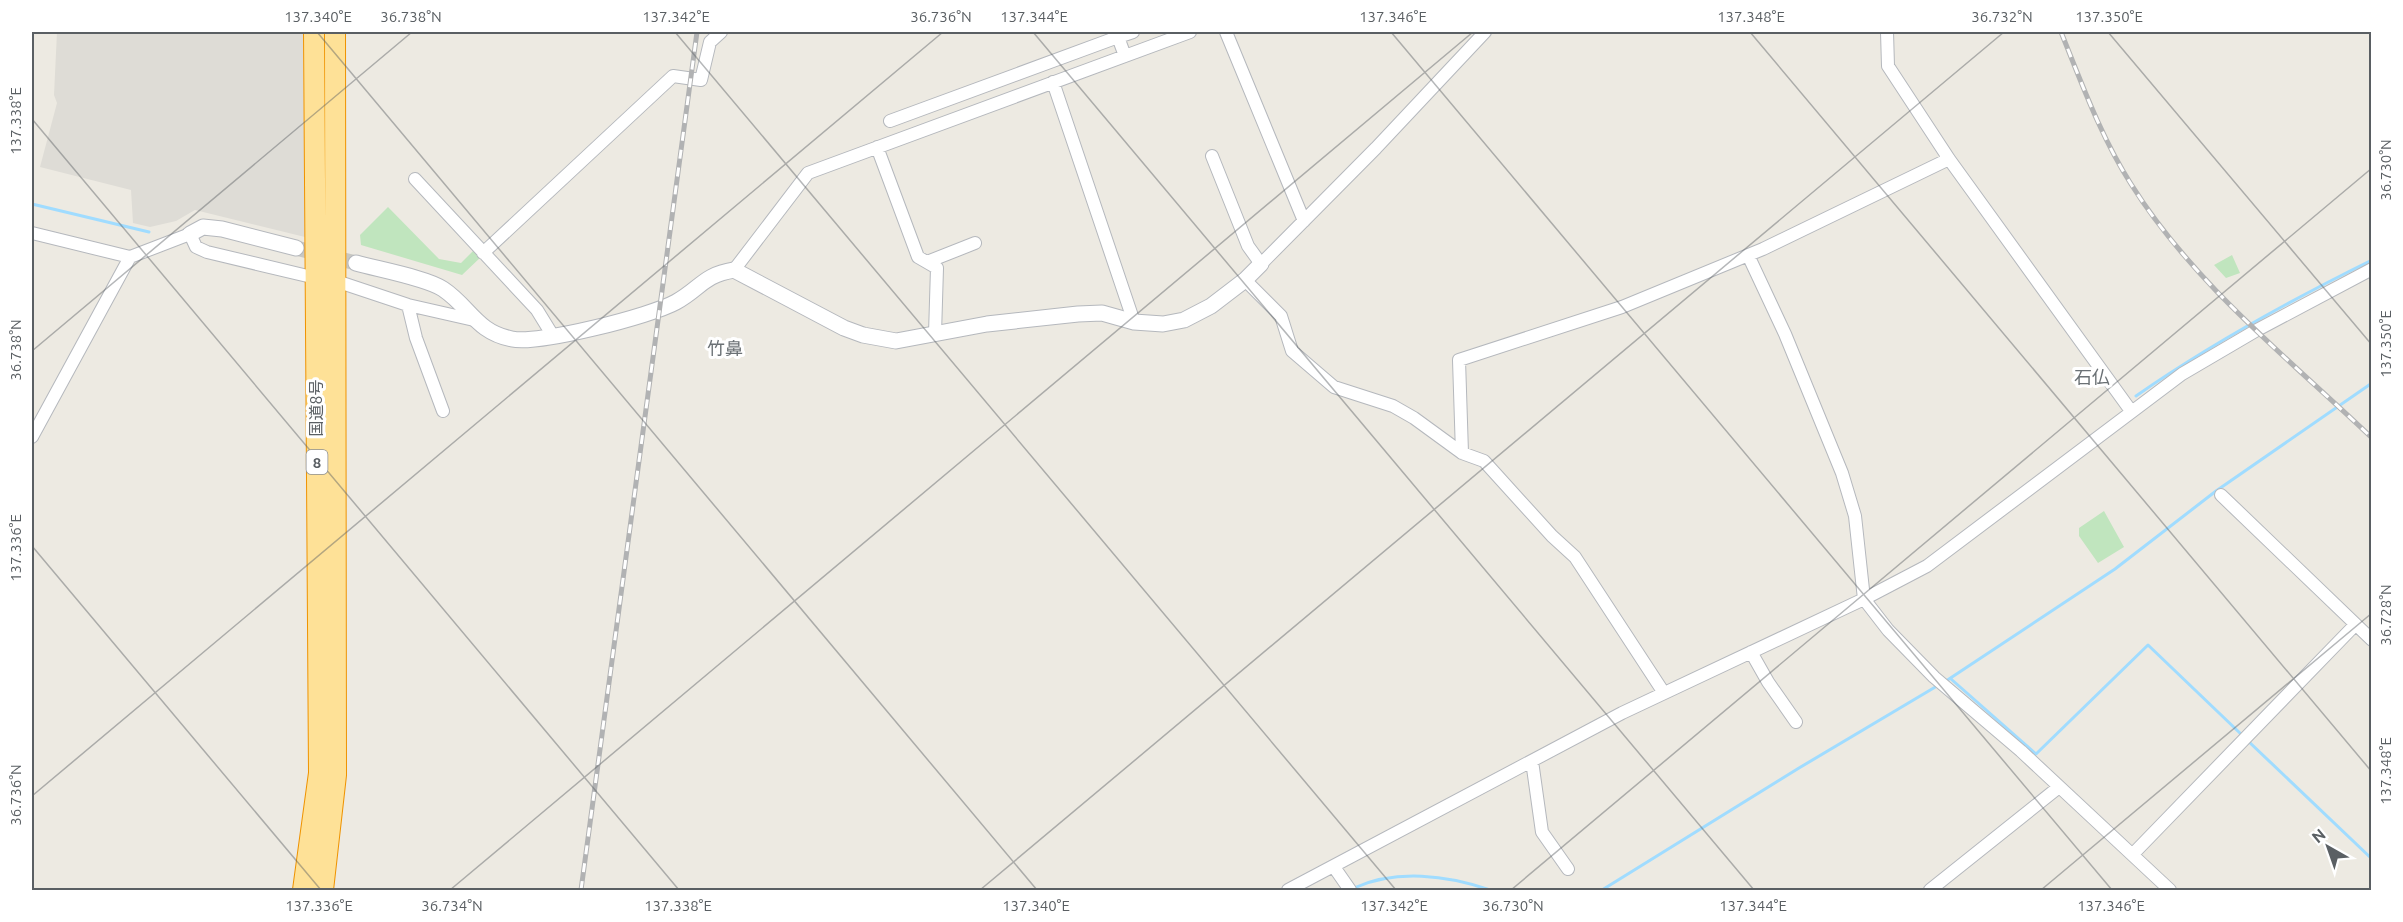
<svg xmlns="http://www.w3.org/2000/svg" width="2403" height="922" font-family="Ubuntu,'Noto Sans JP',sans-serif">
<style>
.industrial{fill:#dedcd6}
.green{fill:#c0e5be}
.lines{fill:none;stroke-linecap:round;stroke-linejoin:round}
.stream{stroke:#a0dcff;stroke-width:3}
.tertiary-tunnel{stroke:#c8c7c2;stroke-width:15;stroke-dasharray:15 8;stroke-linecap:butt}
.minor-casing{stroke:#b5b8bd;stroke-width:14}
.tertiary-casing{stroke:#b5b8bd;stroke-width:17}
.trunk-casing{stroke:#ef9300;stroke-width:22}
.minor{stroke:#fff;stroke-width:12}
.tertiary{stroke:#fff;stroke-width:15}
.trunk{stroke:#fee197;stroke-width:20}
.rail-casing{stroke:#b1b2b3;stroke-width:5}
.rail{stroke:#fff;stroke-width:3;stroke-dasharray:9;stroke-linecap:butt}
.ticks{fill:none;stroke:#5a5f63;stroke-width:1.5;stroke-opacity:0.45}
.labels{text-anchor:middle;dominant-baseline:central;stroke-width:6;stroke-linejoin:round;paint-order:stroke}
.shield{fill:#fff;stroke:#8c8f92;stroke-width:1.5}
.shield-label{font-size:15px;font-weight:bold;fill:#5a5f63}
.street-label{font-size:16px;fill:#5a5f63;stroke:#fff}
.neighbourhood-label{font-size:18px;fill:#6b7175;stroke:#fff}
.neatline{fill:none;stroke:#5a5f63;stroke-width:2}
.ticks-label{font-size:15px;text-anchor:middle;fill:#5a5f63}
</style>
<rect width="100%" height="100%" fill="#edeae2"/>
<!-- industrial -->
<path class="industrial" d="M57,32H303L305,237L195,210L176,221L150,227L133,223L131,190L40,167L57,103L54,95Z"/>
<!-- green -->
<path class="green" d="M388,207L439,259L461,263L475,249L482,256L462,275L361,245L360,235Z
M2232,255L2240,273L2226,278L2214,265Z
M2104,511L2124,547L2098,563L2079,536V528Z"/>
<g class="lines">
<!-- stream -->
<path class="stream" d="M32,204L149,232
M2136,396C2212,343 2289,301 2372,260
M1951,679L2036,754L2148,645L2242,735
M1946,681L2115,569L2216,491L2372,383
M2247,740L2372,859
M1354,888C1396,869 1447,875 1490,890
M1602,890L1799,768L1937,686"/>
<!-- tertiary-tunnel -->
<path class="tertiary-tunnel" d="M296,248L356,263"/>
<defs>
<path id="minor" d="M1116,32L1118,37L1133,32
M1226,32L1304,221
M1887,32L1888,66L1949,159L2131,411
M1053,82L1134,322
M890,121L1118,37L1125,56
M877,147L918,257L937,268L935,334
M1212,156L1248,246L1261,264L1376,148L1485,32
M415,179L537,310L553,336
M32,233L130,257L190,234L196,247L207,252L316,278
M483,253L673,76L701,80L710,42L721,32
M1748,255L1785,334L1842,473L1855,516L1864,599L1888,630L1934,677L2021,751L2170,890
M927,262L975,243
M734,270L808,173L1190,32
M1245,280L1281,316L1292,351L1334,387L1393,406L1414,418L1462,453L1484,461L1552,536L1575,557L1664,693
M336,281L408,305L474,320
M408,305L416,338L443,411
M32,437L130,257
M1462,453L1459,360L1622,307L1763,249L1949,159
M2221,495L2372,640
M1751,652L1768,682L1796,722
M1532,761L1542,832L1568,869
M2133,854L2355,625
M1334,867L1350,890
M1288,890L1622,713L1864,599L1927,566L2182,374L2257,330L2372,269
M1930,890L2059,787"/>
<path id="tertiary" d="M190,234L203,227L222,229L296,248
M356,263C377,269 427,278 443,289C470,307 476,332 512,339C537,345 651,316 676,302C700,289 703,275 734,270L844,328L863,335L896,341L987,324L1078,314L1102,313L1134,322L1163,324L1184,320L1211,306L1245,280L1261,264"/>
<path id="trunk" d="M303,890L319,773L314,32
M323,890L336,775L335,32"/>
</defs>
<!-- minor casing -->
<use href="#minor" class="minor-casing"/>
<!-- tertiary casing -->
<use href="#tertiary" class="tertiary-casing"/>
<!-- trunk casing -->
<use href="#trunk" class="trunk-casing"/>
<!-- minor -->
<use href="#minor" class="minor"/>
<!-- tertiary -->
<use href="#tertiary" class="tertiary"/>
<!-- trunk -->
<use href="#trunk" class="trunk"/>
<defs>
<path id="rail" d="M2061,32C2082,84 2101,137 2131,184C2193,283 2288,358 2372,438
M581,890L697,32"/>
</defs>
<!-- rail casing -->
<use href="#rail" class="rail-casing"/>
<!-- rail -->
<use href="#rail" class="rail"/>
</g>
<!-- ticks -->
<path class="ticks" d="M317,32L1037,890M675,32L1396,890M1033,32L1754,890M1391,32L2112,890M1750,32L2372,772M2108,32L2372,345M32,119L679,890M32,351L412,32M32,546L321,890M32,796L943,32M450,890L1473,32M980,890L2004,32M1511,890L2372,168M2041,890L2372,613"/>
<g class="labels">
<!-- shield labels -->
<rect class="shield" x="306.5" y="450" width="21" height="24" rx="4.5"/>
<g class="shield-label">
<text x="317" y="462">8</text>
</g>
<!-- street labels -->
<g class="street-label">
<text transform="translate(316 408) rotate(-90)">国道8号</text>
</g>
<!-- neighbourhood labels -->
<g class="neighbourhood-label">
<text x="725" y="348">竹鼻</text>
<text x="2092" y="377">石仏</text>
</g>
</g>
<!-- border -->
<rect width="2403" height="922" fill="none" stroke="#ffffff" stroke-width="66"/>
<!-- north arrow -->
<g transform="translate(2328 847) rotate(320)" stroke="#ffffff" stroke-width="4.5" paint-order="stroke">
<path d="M0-4.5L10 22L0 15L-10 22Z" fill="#5a5f63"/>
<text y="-9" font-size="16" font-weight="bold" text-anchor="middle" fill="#5a5f63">N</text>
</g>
<rect x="33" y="33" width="2337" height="856" class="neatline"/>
<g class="ticks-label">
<text x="318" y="22">137.340°E</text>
<text x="411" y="22">36.738°N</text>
<text x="676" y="22">137.342°E</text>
<text x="941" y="22">36.736°N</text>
<text x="1034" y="22">137.344°E</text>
<text x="1393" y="22">137.346°E</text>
<text x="1751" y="22">137.348°E</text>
<text x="2002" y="22">36.732°N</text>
<text x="2109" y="22">137.350°E</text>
<text transform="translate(16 121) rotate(-90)" y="5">137.338°E</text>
<text transform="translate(2386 170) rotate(-90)" y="5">36.730°N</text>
<text transform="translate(2386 344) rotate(-90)" y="5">137.350°E</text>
<text transform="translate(16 350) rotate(-90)" y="5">36.738°N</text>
<text transform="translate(16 548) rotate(-90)" y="5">137.336°E</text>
<text transform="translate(2386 615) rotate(-90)" y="5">36.728°N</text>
<text transform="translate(2386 771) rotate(-90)" y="5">137.348°E</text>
<text transform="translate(16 795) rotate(-90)" y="5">36.736°N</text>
<text x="319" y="911">137.336°E</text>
<text x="452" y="911">36.734°N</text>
<text x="678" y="911">137.338°E</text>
<text x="1036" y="911">137.340°E</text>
<text x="1394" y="911">137.342°E</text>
<text x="1513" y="911">36.730°N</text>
<text x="1753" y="911">137.344°E</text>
<text x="2111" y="911">137.346°E</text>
</g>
</svg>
